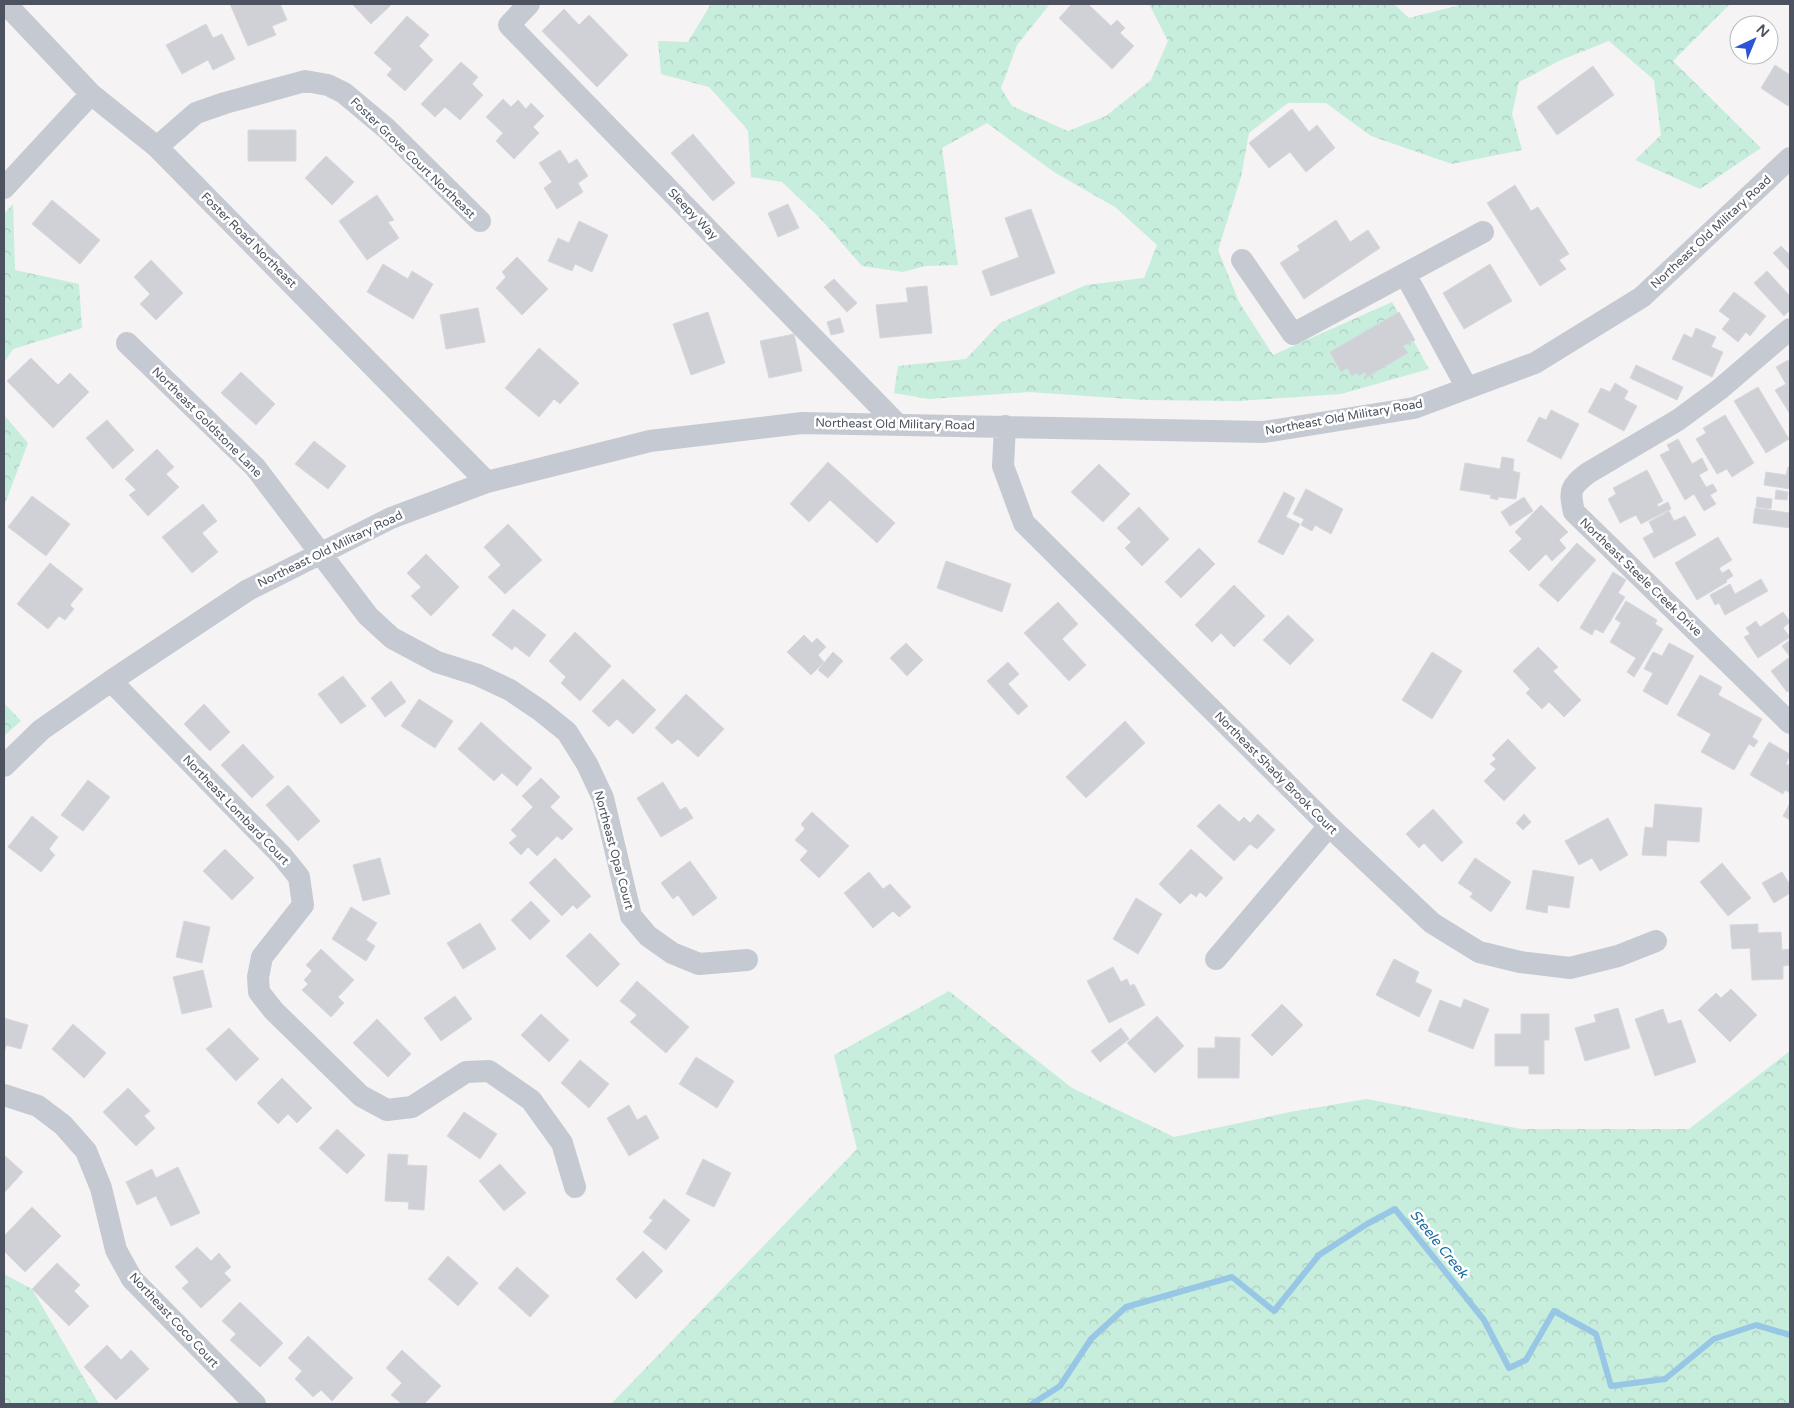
<svg xmlns="http://www.w3.org/2000/svg" width="1794" height="1408" font-family="'Varela Round',sans-serif">
<style>
.forest{fill:url(#forest-crowns)}
.lines{fill:none;stroke-linecap:round;stroke-linejoin:round}
.stream{stroke:#98c6e5;stroke-width:6}
.building{fill:#d0d1d6;stroke:#d7d8dd}
.minor{stroke:#c5cad2;stroke-width:22}
.labels{text-anchor:middle;dominant-baseline:central;stroke-width:5;stroke-linejoin:round;paint-order:stroke}
.street-label{font-size:12px;fill:#4c525f;stroke:#fff}
.water-label{font-size:14px;font-style:italic;fill:#1b6ba3;stroke:#fff}
</style>
<defs>
<pattern id="forest-crowns" width="20" height="18" patternUnits="userSpaceOnUse" patternTransform="scale(1.25)"><rect width="20" height="18" fill="#c7eddd"/><path d="M2 6a3 3 0 1 1 6 0M12 15a3 3 0 1 1 6 0" fill="none" stroke="#adcdc0"/></pattern>
</defs>
<rect width="100%" height="100%" fill="#f5f3f3"/>
<!-- forest -->
<path class="forest" d="M711,4H1050L1017,45L1001,88L1012,106L1068,131L1106,116L1151,80L1168,41L1149,4H1394L1409,18L1464,4H1730L1673,61L1761,148L1700,189L1635,160L1661,135L1654,80L1609,41L1561,60L1519,82L1512,114L1522,150L1452,164L1371,136L1326,103H1288L1249,133L1241,177L1218,250L1239,302L1273,355L1392,302L1429,369L1341,394L1237,401L1144,400L1029,392L929,399L894,393L898,366L966,359L1000,323L1086,285L1144,278L1157,245L1115,207L1054,172L987,123L942,148L958,265L925,266L903,272L862,266L819,217L782,182L751,177L748,130L709,87L661,74L658,41L688,42Z
M13,204L15,270L79,284L82,328L13,349L4,363V214Z
M4,415L28,443L4,506Z
M4,703L21,721L4,736Z
M949,991L1072,1088L1174,1137L1290,1112L1367,1099L1521,1129H1689L1790,1051V1404H611L857,1149L834,1055Z
M4,1274L32,1289L99,1404H4Z"/>
<g class="lines">
<!-- stream -->
<path class="stream" d="M1032,1404L1060,1386L1091,1339L1126,1307L1232,1277L1274,1311L1319,1255L1367,1224L1395,1209L1484,1320L1509,1368L1526,1360L1554,1311L1596,1334L1611,1386L1665,1379L1714,1339L1756,1325L1790,1335"/>
</g>
<!-- building -->
<path class="building" d="M230,4H280L287,20L272,26L276,35L248,46Z
M355,4H392L371,24L353,5Z
M1072,4H1088L1111,26L1117,20L1125,28L1120,33L1134,46L1112,69L1059,18Z
M564,9L579,25L589,15L628,55L597,87L542,31Z
M407,16L429,35L419,46L433,60L405,91L387,75L392,69L374,53Z
M206,24L213,38L222,34L235,59L213,70L208,60L182,74L166,45Z
M461,62L478,77L472,84L483,95L460,120L445,107L435,117L421,104Z
M1775,65L1790,75V103L1788,106L1761,88Z
M1593,66L1614,95L1557,135L1537,107Z
M503,99L511,107L518,100L526,109L531,103L544,116L533,127L539,133L514,159L496,141L503,133L486,117Z
M1292,109L1309,132L1317,125L1335,148L1306,172L1290,152L1269,168L1249,143Z
M248,130H296V161H248Z
M693,134L735,183L713,201L671,153Z
M560,150L569,164L577,159L588,176L578,183L583,192L557,209L544,188L552,182L539,163Z
M326,156L354,182L332,205L305,178Z
M1515,185L1531,211L1538,207L1569,254L1559,260L1566,269L1540,286L1487,203Z
M377,195L394,220L388,222L399,238L367,260L339,221Z
M52,200L100,240L80,264L32,224Z
M788,204L799,228L778,237L768,213Z
M1031,209L1055,273L991,296L982,271L1019,257L1005,218Z
M1336,220L1350,242L1368,230L1380,248L1304,299L1280,263L1300,250L1297,246Z
M579,221L608,235L592,272L575,264L572,271L548,261L558,238L569,243Z
M1781,246L1790,255V271L1773,253Z
M517,257L548,289L522,315L496,288L506,277L502,272Z
M151,260L183,293L156,320L140,304L150,294L134,277Z
M383,264L408,279L412,271L433,284L413,319L367,292Z
M1490,264L1512,301L1464,329L1443,293Z
M1767,271L1790,296V310L1784,316L1754,283Z
M834,279L857,303L847,312L824,287Z
M927,286L932,333L880,338L876,305L908,302L906,288Z
M1734,292L1766,316L1750,336L1746,332L1738,342L1722,329L1730,319L1719,311Z
M478,308L485,342L446,349L440,315Z
M708,312L725,363L691,375L673,324Z
M1399,312L1415,340L1403,346L1408,353L1367,377L1365,372L1359,376L1357,373L1352,376L1347,368L1341,372L1330,352Z
M840,318L844,332L831,335L827,322Z
M1696,328L1716,337L1711,347L1723,352L1712,377L1672,359L1684,334L1692,338Z
M794,334L802,371L769,378L760,341Z
M539,348L579,383L560,404L554,399L539,417L505,388Z
M31,358L58,385L70,373L89,392L53,428L7,381Z
M1788,360L1790,365V414L1775,390L1786,384L1776,367Z
M1636,365L1683,387L1677,400L1630,378Z
M241,372L275,404L256,425L221,393Z
M1615,383L1628,391L1624,399L1637,406L1624,431L1588,412L1601,388L1610,392Z
M1758,387L1789,439L1766,453L1734,401Z
M1551,410L1579,424L1561,459L1527,441L1539,417L1546,420Z
M1725,415L1754,463L1732,477L1727,469L1717,474L1696,439L1706,433L1703,428Z
M107,420L134,450L113,469L86,438Z
M1678,439L1692,464L1702,458L1708,470L1699,475L1706,487L1713,484L1717,491L1710,495L1716,504L1704,511L1694,494L1685,500L1660,455L1670,450L1667,445Z
M314,441L346,466L328,489L295,464Z
M157,449L174,467L166,474L179,487L148,516L129,495L136,490L125,479Z
M1502,457L1514,459L1513,471L1520,473L1516,499L1498,497V500L1490,498L1491,495L1460,490L1465,463L1500,469Z
M828,462L895,523L877,543L830,500L809,522L790,504Z
M1099,464L1130,494L1103,522L1071,492Z
M1788,467H1790V489L1764,485L1766,472L1786,475Z
M1647,470L1663,501L1657,504L1658,507L1668,502L1671,509L1641,524L1636,515L1620,523L1608,499L1616,494L1613,488Z
M1306,489L1343,509L1331,534L1315,525L1312,531L1301,525L1304,519L1293,514Z
M1776,490L1788,492L1787,500L1775,499Z
M1284,492L1295,498L1286,517L1300,524L1283,555L1258,542Z
M32,496L70,524L46,556L8,527Z
M1524,497L1533,511L1510,526L1501,512Z
M1757,497L1772,499L1771,509L1756,507Z
M203,504L217,521L202,533L218,552L192,573L162,537Z
M1541,505L1568,532L1559,540L1566,548L1552,561L1546,554L1529,571L1509,551L1522,539L1515,532Z
M1139,507L1169,539L1142,566L1125,548L1131,542L1117,528Z
M1755,508L1790,513V528L1753,523Z
M1669,511L1674,521L1685,516L1696,535L1654,558L1643,538L1654,532L1649,522Z
M508,524L542,560L505,594L488,577L501,565L484,547Z
M1718,537L1732,560L1719,568L1722,573L1729,569L1733,576L1726,580L1727,582L1697,600L1675,563Z
M1577,543L1596,560L1558,602L1539,585Z
M1199,548L1215,564L1181,598L1165,582Z
M426,554L459,587L431,616L411,596L421,587L407,573Z
M946,561L1011,584L1002,612L937,588Z
M50,563L83,589L70,605L74,609L65,620L59,616L48,629L17,604Z
M1613,572L1626,580L1618,593L1625,597L1603,633L1595,629L1592,635L1580,628Z
M1761,579L1768,591L1725,615L1719,603L1715,605L1710,595L1730,584L1735,594Z
M1234,585L1265,616L1234,647L1221,633L1212,642L1195,625Z
M1626,601L1657,620L1655,624L1663,629L1634,677L1627,672L1636,658L1610,642L1621,623L1615,619Z
M1058,602L1078,624L1062,639L1086,665L1069,681L1024,633Z
M513,609L546,635L529,657L515,646L512,650L492,635Z
M1783,612L1790,622L1783,628L1790,637L1758,658L1744,637L1750,634L1746,628L1756,621L1760,627Z
M1288,615L1314,640L1290,665L1263,640Z
M575,632L611,666L580,701L561,683L566,677L549,661Z
M804,635L812,643L817,638L826,647L818,655L824,662L811,675L787,652Z
M1790,640V657L1782,646Z
M906,643L923,660L907,676L890,658Z
M1669,643L1694,656L1667,705L1643,691L1653,673L1644,669L1653,652L1662,656Z
M1538,647L1558,667L1553,671L1581,700L1564,717L1549,702L1542,709L1526,693L1530,689L1513,671Z
M833,652L843,661L828,678L818,670Z
M1432,652L1462,671L1432,719L1402,700Z
M1790,657V690L1787,692L1771,671Z
M1008,662L1019,674L1008,684L1028,706L1018,715L987,681Z
M1700,675L1722,687L1718,695L1762,719L1752,737L1758,741L1754,747L1749,744L1734,770L1701,752L1711,734L1677,715Z
M343,676L366,706L341,724L318,694Z
M623,679L656,710L633,734L617,719L609,727L592,711Z
M391,681L406,702L385,717L371,698Z
M686,694L724,729L698,757L678,739L672,744L655,728Z
M419,699L453,721L435,748L401,726Z
M204,704L230,732L210,751L184,724Z
M1125,721L1145,743L1086,798L1066,777Z
M481,722L532,768L517,786L502,773L494,781L458,749Z
M1508,739L1536,768L1504,801L1484,781L1496,769L1490,764L1496,759L1492,755Z
M1769,742L1790,754L1786,764L1790,766V793L1785,790L1783,794L1750,775Z
M243,744L274,777L252,798L221,765Z
M541,778L560,797L550,807L573,829L562,840L557,836L537,856L528,847L521,855L509,843L517,836L511,830L533,807L522,796Z
M88,780L110,797L83,831L61,815Z
M663,782L680,810L686,807L693,818L661,837L637,798Z
M288,785L320,821L298,841L266,805Z
M1790,803V820L1783,816Z
M1219,804L1239,822L1244,817L1250,823L1258,814L1275,830L1257,849L1250,844L1234,861L1197,826Z
M1655,804L1702,808L1699,842L1667,840L1666,856L1642,855L1645,827L1653,828Z
M1433,809L1463,842L1442,862L1424,843L1419,848L1406,834Z
M812,812L849,846L819,878L800,860L808,851L795,840L805,829L801,824Z
M1524,814L1531,822L1523,830L1516,823Z
M32,816L58,837L49,849L55,855L41,872L8,847Z
M1608,818L1628,855L1600,871L1592,858L1579,865L1565,841Z
M225,849L254,878L232,900L203,871Z
M1191,849L1223,878L1206,897L1200,892L1196,897L1191,893L1180,904L1159,884Z
M380,858L390,894L363,901L353,865Z
M555,858L591,896L577,909L573,905L562,916L529,883Z
M1475,858L1511,882L1491,912L1470,897L1473,893L1458,883Z
M690,861L717,898L693,916L678,895L673,899L661,883Z
M1722,863L1751,898L1728,916L1700,882Z
M1533,870L1574,877L1569,908L1548,905L1547,913L1526,909Z
M869,872L883,889L890,884L911,907L899,917L893,911L873,928L844,893Z
M1782,872L1790,885V893L1774,903L1762,883Z
M1136,898L1162,914L1138,954L1113,939Z
M531,901L550,921L530,940L511,920Z
M351,907L377,923L366,940L375,946L366,961L332,939Z
M184,921L210,927L202,963L176,957Z
M480,923L496,949L463,969L447,943Z
M1758,924V933L1781,932L1782,950L1790,949V965L1783,966V979L1752,980L1750,948L1732,949L1730,925Z
M590,933L620,964L597,987L566,956Z
M321,949L354,980L338,997L344,1003L331,1017L302,990L308,984L304,980L312,971L306,965Z
M1394,959L1419,972L1415,982L1432,990L1419,1017L1376,995Z
M1113,967L1121,982L1127,979L1130,986L1134,984L1145,1005L1109,1023L1087,981Z
M203,970L212,1007L182,1014L173,977Z
M637,981L689,1027L666,1053L630,1022L637,1015L620,1001Z
M1731,989L1757,1015L1730,1042L1698,1010L1716,993L1721,998Z
M455,996L472,1019L441,1041L424,1018Z
M1464,999L1489,1009L1473,1049L1428,1031L1440,1000L1461,1008Z
M1282,1004L1303,1025L1272,1056L1251,1035Z
M1618,1008L1630,1048L1585,1061L1575,1028L1596,1022L1594,1015Z
M1663,1009L1668,1024L1681,1020L1696,1062L1655,1076L1635,1019Z
M541,1014L569,1040L549,1062L521,1035Z
M1521,1014H1549V1040H1544V1074H1529V1066H1495V1034H1521Z
M1157,1016L1184,1046L1155,1073L1127,1043Z
M4,1018L28,1025L21,1049L6,1045L4,1054Z
M377,1019L411,1054L388,1077L353,1043Z
M73,1024L106,1053L84,1078L52,1049Z
M229,1028L259,1059L236,1081L206,1049Z
M1121,1028L1129,1039L1100,1062L1091,1051Z
M1215,1037L1240,1038L1239,1078H1198V1048H1215Z
M696,1057L734,1081L717,1108L679,1084Z
M580,1060L609,1084L589,1108L561,1083Z
M282,1078L312,1108L297,1123L288,1114L278,1124L257,1103Z
M128,1088L150,1111L144,1116L155,1128L136,1146L103,1112Z
M629,1105L637,1120L646,1115L659,1138L629,1156L607,1118Z
M464,1112L497,1134L480,1159L447,1136Z
M337,1129L365,1155L347,1174L319,1148Z
M388,1154L408,1155L407,1165L427,1166L424,1210L408,1209L409,1202L385,1201Z
M4,1155L23,1172L4,1193Z
M703,1159L731,1173L714,1207L686,1194Z
M500,1164L526,1193L504,1211L479,1181Z
M178,1167L200,1213L171,1226L156,1196L137,1205L126,1182L152,1169L156,1178Z
M664,1199L690,1220L666,1250L643,1232L653,1220L649,1218Z
M32,1207L61,1236L25,1272L4,1251V1236Z
M197,1247L211,1261L219,1253L231,1267L224,1273L231,1280L201,1308L182,1288L189,1282L175,1267Z
M643,1251L663,1271L636,1299L616,1279Z
M448,1256L478,1283L458,1306L428,1279Z
M57,1263L80,1285L74,1291L89,1306L69,1326L32,1289Z
M517,1267L549,1296L530,1317L498,1288Z
M240,1302L283,1343L260,1367L230,1340L236,1334L222,1321Z
M308,1336L353,1378L332,1401L321,1390L313,1397L295,1379L302,1371L288,1358Z
M107,1345L121,1360L131,1350L149,1369L116,1400L84,1367Z
M402,1350L441,1386L424,1404H402L391,1395L402,1383L386,1368Z"/>
<g class="lines">
<!-- minor -->
<path class="minor" d="M6,4L91,94L157,147L487,482
M529,4L509,25L897,424
M157,147L196,113L225,103L305,81L328,85L344,93L387,129L480,221
M4,188L91,94
M1242,260L1293,334L1483,232
M1405,274L1467,388
M1790,329L1720,389L1678,420L1588,473C1570,487 1569,490 1574,512L1790,723
M127,343L255,467L368,616L392,638L437,662L478,675L510,690L541,711L567,732L587,764L603,798L631,916L648,936L672,953L699,964L747,960
M1005,426L1003,466L1024,523L1329,826L1432,923L1479,952L1520,962L1570,968L1618,956L1656,941
M111,681L282,856L299,877L303,905L262,957L258,977L259,992L274,1011L361,1096L387,1110L412,1107L466,1072L489,1071L531,1100L562,1143L575,1187
M4,766L41,730L111,681L248,590L391,518L487,482L650,441L802,423L1264,432L1414,408L1535,363L1642,297L1790,158
M1216,959L1329,826
M4,1095L38,1106L63,1125L86,1151L101,1188L116,1250L132,1279L255,1404"/>
</g>
<g class="labels">
<!-- street labels -->
<g class="street-label">
<text transform="translate(413 158) rotate(44)">Foster Grove Court Northeast</text>
<text transform="translate(693 214) rotate(46)">Sleepy Way</text>
<text transform="translate(1711 232) rotate(-43)">Northeast Old Military Road</text>
<text transform="translate(249 240) rotate(45)">Foster Road Northeast</text>
<text transform="translate(1344 417) rotate(-10)">Northeast Old Military Road</text>
<text transform="translate(207 422) rotate(45)">Northeast Goldstone Lane</text>
<text transform="translate(895 424) rotate(1)">Northeast Old Military Road</text>
<text transform="translate(330 549) rotate(-26)">Northeast Old Military Road</text>
<text transform="translate(1641 577) rotate(44)">Northeast Steele Creek Drive</text>
<text transform="translate(1276 773) rotate(45)">Northeast Shady Brook Court</text>
<text transform="translate(236 810) rotate(46)">Northeast Lombard Court</text>
<text transform="translate(614 850) rotate(75)">Northeast Opal Court</text>
<text transform="translate(174 1320) rotate(47)">Northeast Coco Court</text>
</g>
<!-- water labels -->
<g class="water-label">
<text transform="translate(1439 1244) rotate(51)">Steele Creek</text>
</g>
</g>
<!-- border -->
<rect width="1794" height="1408" fill="none" stroke="#4c525f" stroke-width="10"/>
<!-- north arrow -->
<g transform="translate(1754 40) rotate(44)"><circle r="24" fill="#ffffff" stroke="#b7babf"/>
<path d="M0-4L9 19L0 12L-9 19Z" fill="#2d54d5"/>
<text y="-8" font-size="14" font-weight="bold" text-anchor="middle" fill="#4c525f">N</text>
</g>
</svg>
